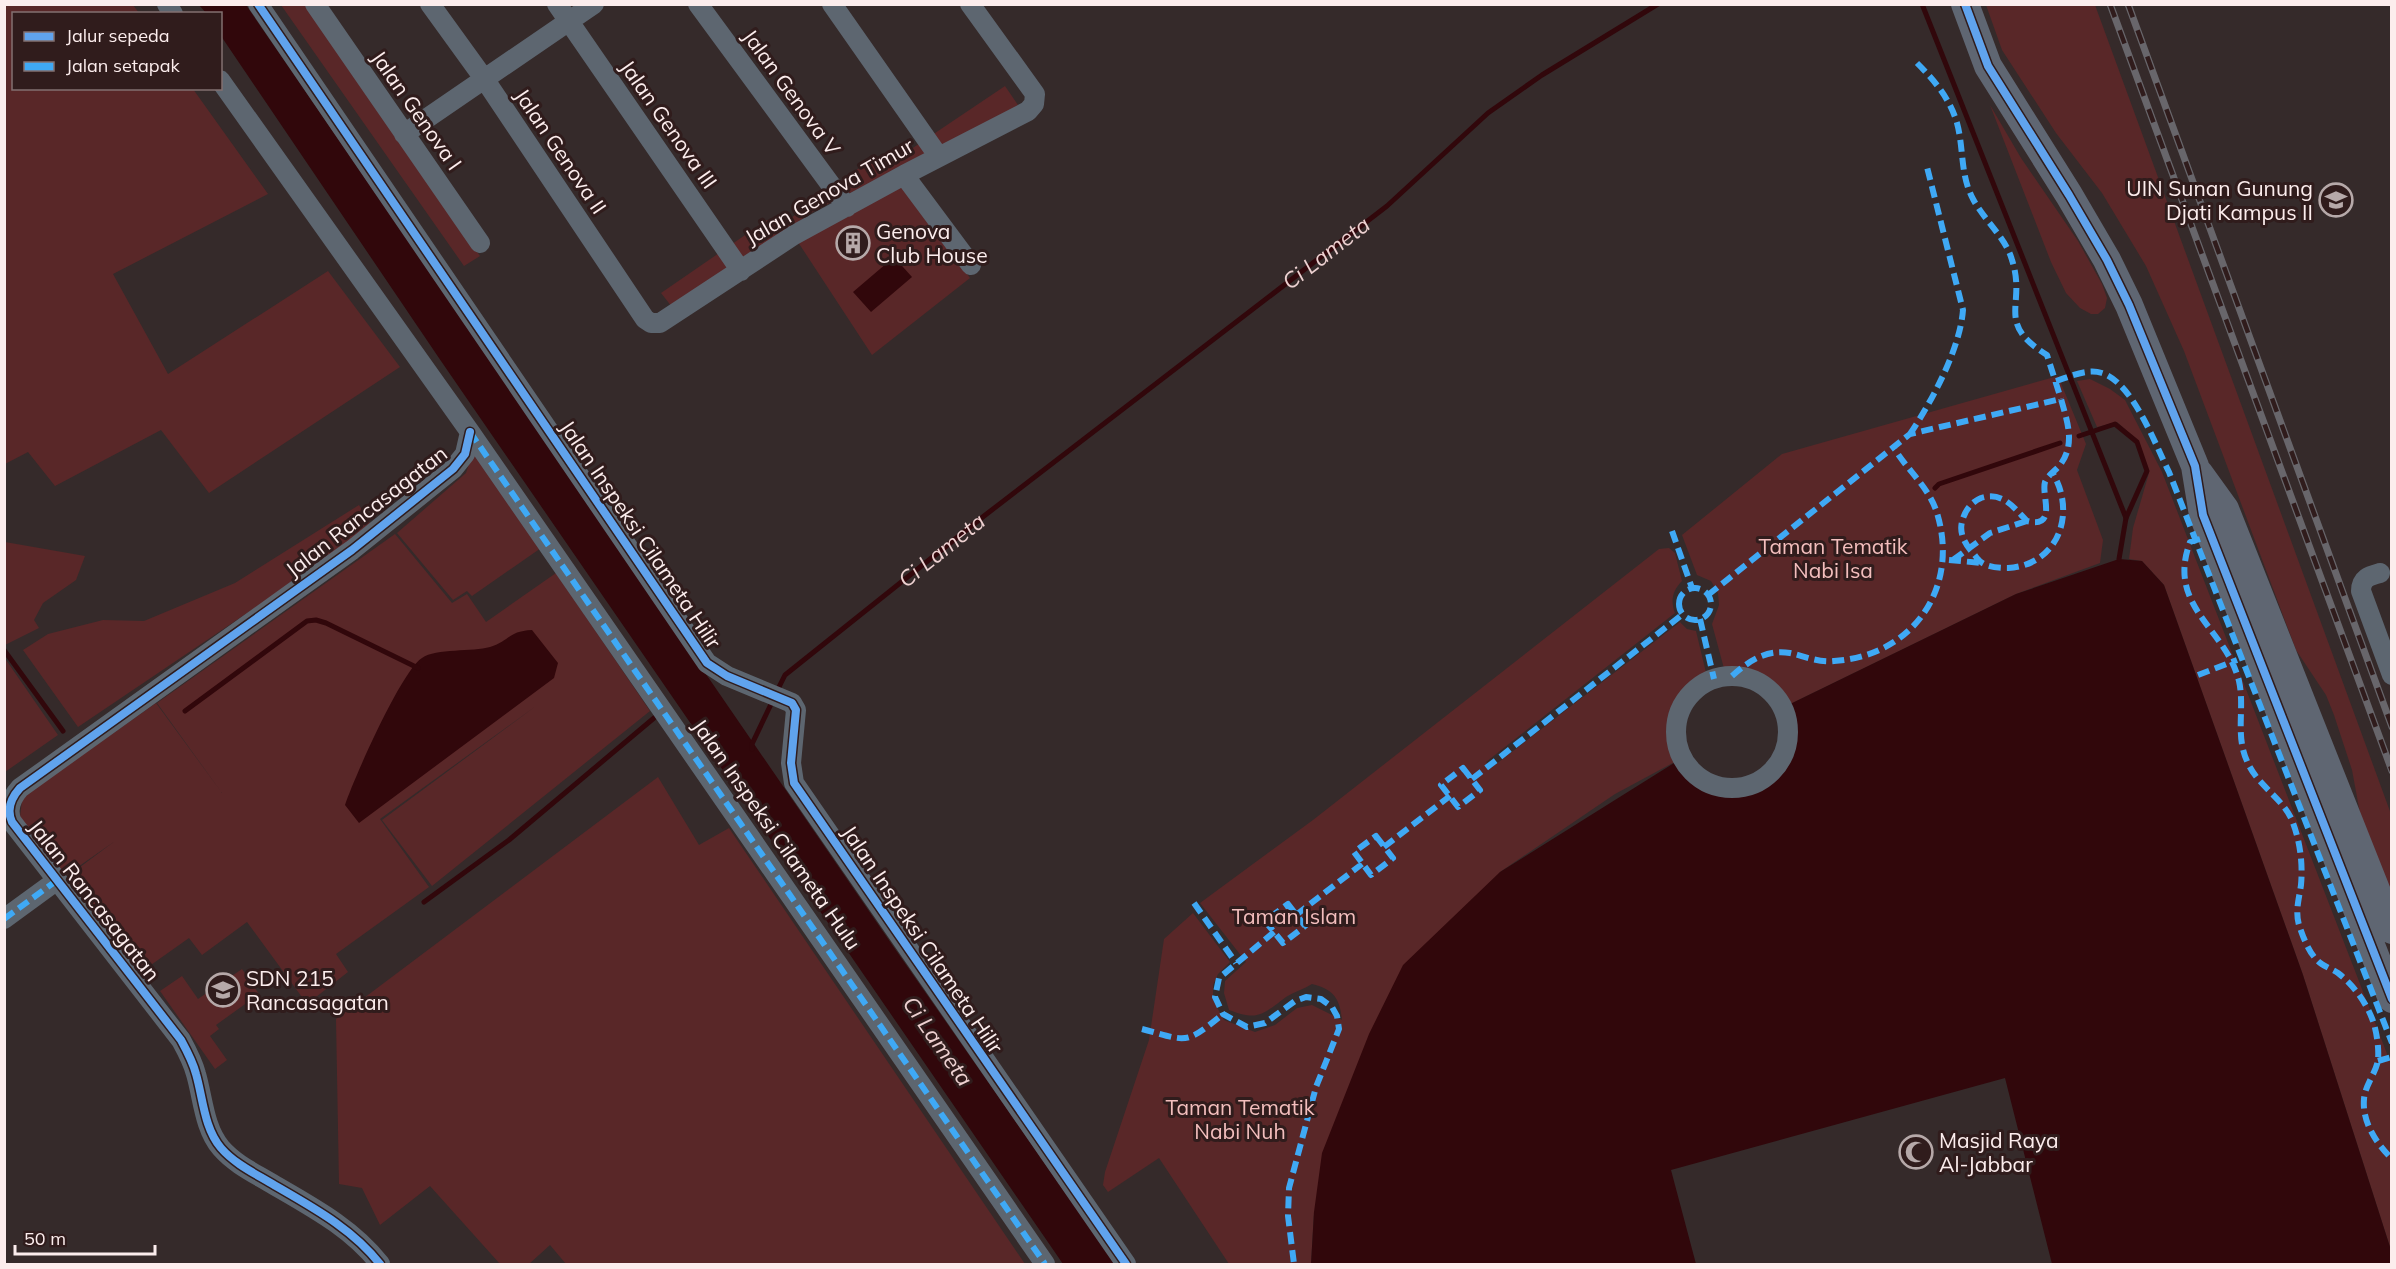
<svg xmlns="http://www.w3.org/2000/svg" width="2396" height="1269" font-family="Mulish,sans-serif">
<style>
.green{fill:#592728}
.water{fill:#31070b}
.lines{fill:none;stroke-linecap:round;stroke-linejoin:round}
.stream{stroke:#31070b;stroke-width:5}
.street{stroke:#5d6670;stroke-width:20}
.secondary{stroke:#5f6672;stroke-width:28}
.rail-casing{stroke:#68666b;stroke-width:7}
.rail{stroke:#301c1c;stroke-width:4.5;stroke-dasharray:14;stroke-linecap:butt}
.quiet{stroke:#3fa9f5;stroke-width:6;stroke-dasharray:12 6;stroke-linecap:butt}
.cycleway-casing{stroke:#301c1c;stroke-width:11}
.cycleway{stroke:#60a3ed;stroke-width:8}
.labels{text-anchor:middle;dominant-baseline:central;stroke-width:6;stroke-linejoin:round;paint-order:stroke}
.street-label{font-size:21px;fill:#fceded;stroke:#301c1c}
.poi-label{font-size:21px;fill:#fceded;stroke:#301c1c;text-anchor:start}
.park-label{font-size:21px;fill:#f3bebd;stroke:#301c1c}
.water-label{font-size:22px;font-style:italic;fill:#edd1d1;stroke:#301c1c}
</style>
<rect width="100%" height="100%" fill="#352a2a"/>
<!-- green -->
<path class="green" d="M5,4L133,5L139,13L14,14V88L193,89L268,194L113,274L168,374L328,271L400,367L209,493L161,430L55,486L28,452L5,464Z
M281,5H307L480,256L464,266Z
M1986,5H2095L2391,814V895L2360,813L2352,770L2334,715L2326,695L2296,650L2184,351L2146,266L2102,193L2056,133L2002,50Z
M1005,86L1018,105L1001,118L814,211L672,307L661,293L767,220L780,226L870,160L883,168Z
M1990,105L2021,158L2078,241L2102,284L2107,298L2105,308L2098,314H2091L2080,308L2066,293L2051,262Z
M902,185L970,278L872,355L796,239Z
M2058,376L2086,444L2077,470L2103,540L2100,563L2016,594L1782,708C1768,687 1752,677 1726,676L1712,624L1719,605L1718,593L1711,581L1697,575L1682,535L1782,454Z
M2090,379L2110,389L2125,400L2162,472L2391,1064V1250L2303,975L2164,585L2142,561L2129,559L2133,528L2149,473L2138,441L2117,422L2097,427L2077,381Z
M473,452L541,548L472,596L467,591L453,600L397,533L466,473Z
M359,505L371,525L354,541L78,727L23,650L48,634L103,620L144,621L235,583Z
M395,534L452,603L467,594L486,622L556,573L650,711L432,886L382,820L536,706L380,819L429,887L336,954L348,972L307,1004L247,922L202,955L189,938L141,972L68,876L115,841L65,876L20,817L22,800L27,794L156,703L222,793L157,703Z
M5,542L85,556L76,580L43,603L34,620L39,628L5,645Z
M1669,548L1675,553L1682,581C1673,590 1670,600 1675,613L1486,762L1491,768L1680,622L1687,629L1696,631L1708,681C1679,695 1670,729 1682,758L1615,794L1500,872L1314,1212L1311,1264H1229L1159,1158L1108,1192L1103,1185L1105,1172L1149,1040L1164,939L1193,913L1230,962L1218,974L1213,985V1000L1224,1020L1255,1032L1275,1025L1297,1008L1312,1005L1342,1020C1340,998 1333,989 1312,984C1304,989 1294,992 1286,997C1262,1015 1258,1021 1229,1010L1224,993L1225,981L1246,962L1200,903L1313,820L1659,549Z
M4,657L58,735L5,772H4Z
M658,777L699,845L729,828L1025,1264H566L550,1245L529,1264H500L430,1186L380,1225L362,1188L339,1184L336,1019Z
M242,969L259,994L216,1025L219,1029L210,1036L227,1060L215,1069L160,991L182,976L198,999Z"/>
<!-- water -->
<path class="water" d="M199,5H246L893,946L1115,1264H1063L441,361L221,36L220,14L206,13Z
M894,257L912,277L871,312L853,292Z
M2119,559L2142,561L2164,585L2303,975L2391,1250V1264H2052L2005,1078L1671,1170L1696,1264H1311L1314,1212L1322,1153L1369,1034L1403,965L1500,872L1682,758C1708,800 1775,797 1786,745C1789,732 1786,721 1782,708L2016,594Z
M532,630L558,663L554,678L359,823L345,805C354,778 402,670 422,658C436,648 473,652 490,647C510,641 508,631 532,630Z"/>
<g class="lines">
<!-- stream -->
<g class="stream">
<path d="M1922,4L2126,518L2119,559"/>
<path d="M2079,436L2115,424L2137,442L2147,471L2126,518"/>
<path d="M1935,488L1939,484L2060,443"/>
<path d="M4,650L63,731"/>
<path id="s1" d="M777,691L785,675L984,516L1387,206L1488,113L1542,75L1658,4"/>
<path d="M185,711L307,621L316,620L326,623L418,668"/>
<path d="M752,749V744L773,700"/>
<path d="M424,902L509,840L654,718"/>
</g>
<!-- street -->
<path class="street" d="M167,4L173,14
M258,4L707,663L727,676L792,703L796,710L791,763L794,783L1126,1264
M315,4L480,243
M430,4L485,80L645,319L651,323H660L794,235L904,175L1028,111L1034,104L1035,94L970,4
M557,4L741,271
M698,4L847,207
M832,4L939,157
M220,80L470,432L1045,1264
M404,134L594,4
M904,175L971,265
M2380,573C2369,576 2361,578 2361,591L2392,675
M1676 732a56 56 0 1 1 112 0a56 56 0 1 1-112 0Z
M4,919L56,881
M380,1264C351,1227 310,1206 269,1182C252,1172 234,1163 221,1148C204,1128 203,1098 196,1074C193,1062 187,1051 181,1040L12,822C6,809 11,798 20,788L352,550L453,469L465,454L470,432"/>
<!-- secondary -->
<path class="secondary" d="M1965,4L1988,66L2069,195L2107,260L2129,305L2195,466L2203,515L2392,999
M2199,473L2225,509L2392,930"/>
<defs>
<path id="rail" d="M2110,4L2392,771
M2128,4L2392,727"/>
</defs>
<!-- rail casing -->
<use href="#rail" class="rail-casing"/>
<!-- rail -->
<use href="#rail" class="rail"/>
<!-- quiet -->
<path class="quiet" d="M1917,63C1935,81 1950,99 1957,123C1964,149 1960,175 1973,199C1984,220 2006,238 2012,260C2027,306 1994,322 2047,355L2061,399
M2056,381C2069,377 2087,368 2102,373C2133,383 2155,444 2169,472L2392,1043
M470,432L1045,1264
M1910,434C1932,401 1960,349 1963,310L1926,163
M1672,531L1692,588
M2200,539L2190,542C2166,607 2226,628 2239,681C2245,708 2235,735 2247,761C2256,784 2280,796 2291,818C2300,839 2303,863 2301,885C2299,899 2295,911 2299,925C2303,937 2309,953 2318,961C2323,966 2332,969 2338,973C2354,985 2368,1005 2374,1024C2377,1035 2379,1049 2378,1060C2376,1073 2365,1085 2364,1099C2362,1122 2376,1143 2392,1159
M1949,560L1982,563
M1953,560L1990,533L2027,521
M1679 604a16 16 0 1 1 32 0a16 16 0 1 1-32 0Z
M1708,595L1910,434L2061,399C2067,421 2076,444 2060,465C2055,471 2048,475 2045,482C2041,495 2058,529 2027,521C2014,508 2003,491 1981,498C1971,502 1964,512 1962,522C1959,533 1965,544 1972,552C1975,555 1978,560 1981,562C1987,567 2000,568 2008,568C2059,565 2077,512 2052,472
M1700,619L1714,679
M2198,675L2237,660
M1732,676C1749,661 1766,649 1790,653C1804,656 1819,663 1834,661C1913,656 1960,588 1937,513C1929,487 1907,470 1894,448
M1463,768L1480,790L1458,807L1441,785Z
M1472,779L1683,614
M1376,836L1393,858L1371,875L1354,852Z
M1384,847L1450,796
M1194,903L1236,963
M1288,904L1305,926L1283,943L1265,921Z
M1296,915L1362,864
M4,919L56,881
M1274,932L1219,978L1215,997L1223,1014L1247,1027L1265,1023L1295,1001L1306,997L1321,999L1332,1007L1337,1016L1339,1029L1316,1087L1289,1188L1288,1216L1294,1264
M1142,1029C1188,1041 1184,1046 1223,1014
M2378,1061L2392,1057"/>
<defs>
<path id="cycleway" d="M258,4L707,663L727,676L792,703L796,710L791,763L794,783L1126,1264
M1965,4L1988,66L2069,195L2107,260L2129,305L2195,466L2203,515L2392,999
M380,1264C351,1227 310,1206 269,1182C252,1172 234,1163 221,1148C204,1128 203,1098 196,1074C193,1062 187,1051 181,1040L12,822C6,809 11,798 20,788L352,550L453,469L465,454L470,432"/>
</defs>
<!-- cycleway casing -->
<use href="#cycleway" class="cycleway-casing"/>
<!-- cycleway -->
<use href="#cycleway" class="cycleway"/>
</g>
<!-- icons -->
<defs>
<symbol id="university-ring" viewBox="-11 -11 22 22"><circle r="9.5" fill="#301c1c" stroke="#b6a9a9" stroke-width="1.5"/><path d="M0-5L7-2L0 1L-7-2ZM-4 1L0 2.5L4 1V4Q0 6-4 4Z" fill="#b6a9a9"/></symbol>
<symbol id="building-ring" viewBox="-11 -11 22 22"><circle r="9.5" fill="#301c1c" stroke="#b6a9a9" stroke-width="1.5"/><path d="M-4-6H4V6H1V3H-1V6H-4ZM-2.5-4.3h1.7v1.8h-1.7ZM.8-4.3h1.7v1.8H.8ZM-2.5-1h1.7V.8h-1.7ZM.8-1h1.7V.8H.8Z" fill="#b6a9a9"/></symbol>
<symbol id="school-ring" viewBox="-11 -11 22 22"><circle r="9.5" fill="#301c1c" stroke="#b6a9a9" stroke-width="1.5"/><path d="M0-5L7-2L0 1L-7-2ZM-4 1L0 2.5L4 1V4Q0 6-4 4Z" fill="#b6a9a9"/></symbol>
<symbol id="mosque-ring" viewBox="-11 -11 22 22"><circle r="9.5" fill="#301c1c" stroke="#b6a9a9" stroke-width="1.5"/><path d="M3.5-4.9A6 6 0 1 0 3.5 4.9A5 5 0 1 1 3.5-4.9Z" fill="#b6a9a9"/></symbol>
</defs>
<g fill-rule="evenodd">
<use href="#university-ring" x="2317" y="181" width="38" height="38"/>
<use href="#building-ring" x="834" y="224" width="38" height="38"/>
<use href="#school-ring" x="204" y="971" width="38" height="38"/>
<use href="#mosque-ring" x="1897" y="1133" width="38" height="38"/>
</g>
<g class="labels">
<!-- street labels -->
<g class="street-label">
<text transform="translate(792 92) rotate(54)">Jalan Genova V</text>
<text transform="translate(417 110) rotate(55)">Jalan Genova I</text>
<text transform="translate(669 124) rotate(55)">Jalan Genova III</text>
<text transform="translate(561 151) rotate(56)">Jalan Genova II</text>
<text transform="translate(829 191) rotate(-30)">Jalan Genova Timur</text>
<text transform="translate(366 511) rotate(-38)">Jalan Rancasagatan</text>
<text transform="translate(641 534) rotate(56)">Jalan Inspeksi Cilameta Hilir</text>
<text transform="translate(777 834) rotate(55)">Jalan Inspeksi Cilameta Hulu</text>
<text transform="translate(95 900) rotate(52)">Jalan Rancasagatan</text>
<text transform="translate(923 939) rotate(56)">Jalan Inspeksi Cilameta Hilir</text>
</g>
<!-- poi labels -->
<g class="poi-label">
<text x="2313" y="188" text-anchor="end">UIN Sunan Gunung<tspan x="2313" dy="24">Djati Kampus II</tspan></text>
<text x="876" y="231">Genova<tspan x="876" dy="24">Club House</tspan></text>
<text x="246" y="978">SDN 215<tspan x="246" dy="24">Rancasagatan</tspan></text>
<text x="1939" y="1140">Masjid Raya<tspan x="1939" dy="24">Al-Jabbar</tspan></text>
</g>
<!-- park labels -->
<g class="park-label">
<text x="1833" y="546">Taman Tematik<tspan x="1833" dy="24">Nabi Isa</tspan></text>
<text x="1294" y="916">Taman Islam</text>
<text x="1240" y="1107">Taman Tematik<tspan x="1240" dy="24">Nabi Nuh</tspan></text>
</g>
<!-- water labels -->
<g class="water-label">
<text stroke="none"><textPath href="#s1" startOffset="704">Ci Lameta</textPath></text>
<text stroke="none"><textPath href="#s1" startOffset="218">Ci Lameta</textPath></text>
<text transform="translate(938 1041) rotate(55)">Ci Lameta</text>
</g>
</g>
<!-- border -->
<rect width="2396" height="1269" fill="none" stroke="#fceded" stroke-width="12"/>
<!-- legend -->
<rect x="12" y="12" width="210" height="78" fill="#301c1c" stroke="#827070" stroke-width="1.5"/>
<rect x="24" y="32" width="30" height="9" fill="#60a3ed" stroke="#827070" stroke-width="1.5"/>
<text x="66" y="42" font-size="18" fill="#fceded">Jalur sepeda</text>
<rect x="24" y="62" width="30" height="9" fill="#3fa9f5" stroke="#827070" stroke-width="1.5"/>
<text x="66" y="72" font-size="18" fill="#fceded">Jalan setapak</text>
<!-- scale -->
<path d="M15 1245v9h140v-9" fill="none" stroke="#fceded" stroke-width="3"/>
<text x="24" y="1245" font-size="18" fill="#fceded" stroke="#301c1c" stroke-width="4.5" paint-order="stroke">50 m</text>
</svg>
